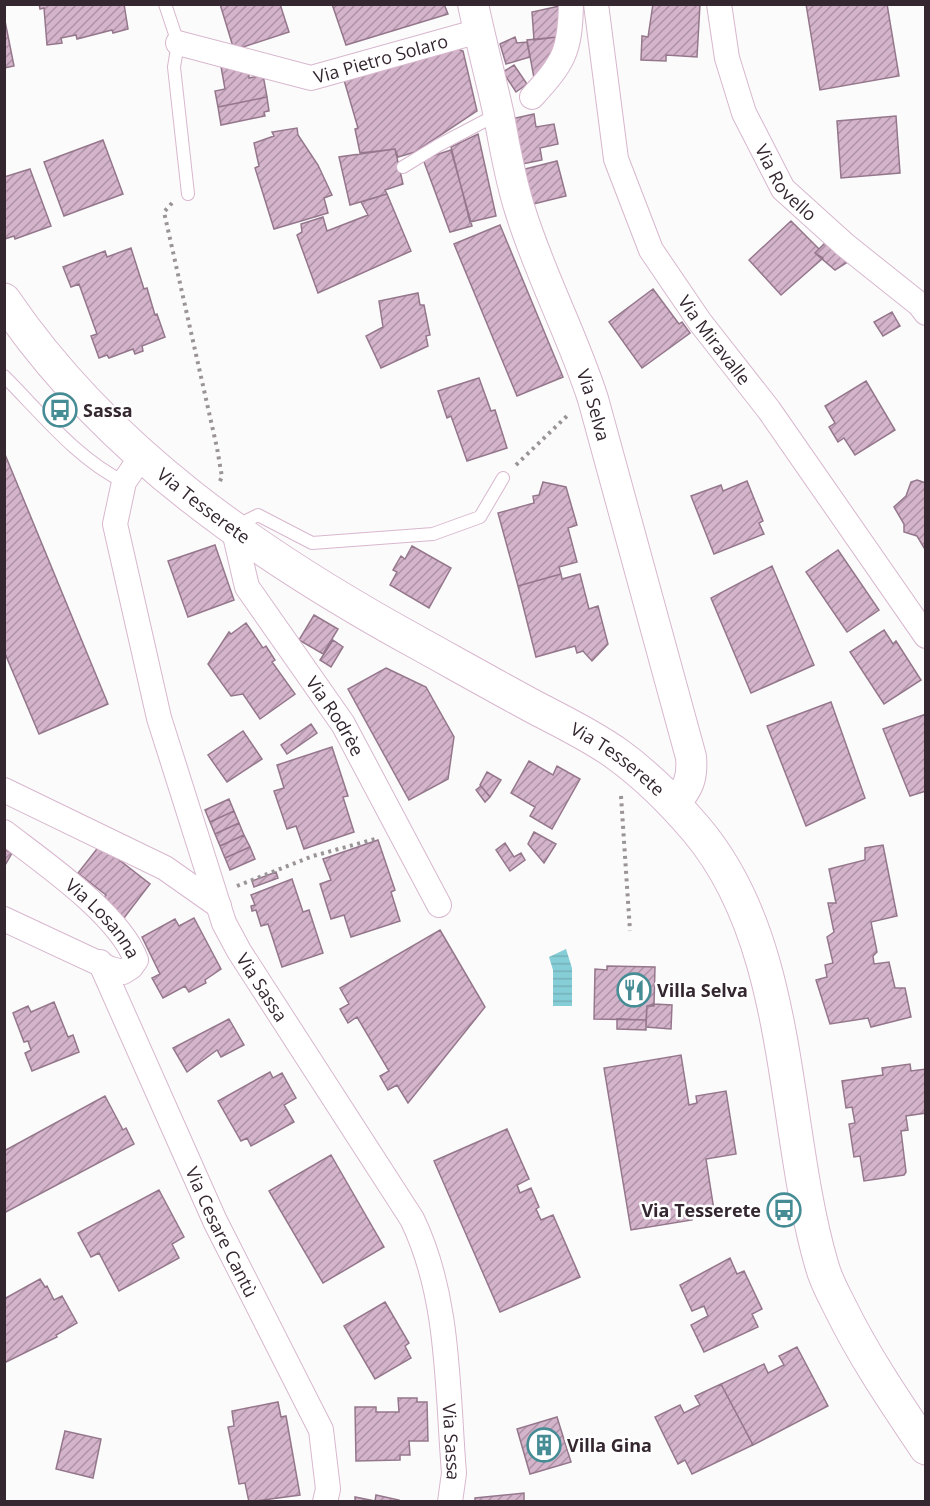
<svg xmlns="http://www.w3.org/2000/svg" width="930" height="1506" font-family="'Open Sans',sans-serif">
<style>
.water{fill:url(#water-rules)}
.building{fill:url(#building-hatch);stroke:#95778c;stroke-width:1.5}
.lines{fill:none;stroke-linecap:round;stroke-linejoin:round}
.service-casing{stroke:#d8b7ce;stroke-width:14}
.minor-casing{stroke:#d8b7ce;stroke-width:26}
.tertiary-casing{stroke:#d8b7ce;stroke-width:32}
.secondary-casing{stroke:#d8b7ce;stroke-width:35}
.path{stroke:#9a9498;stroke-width:4;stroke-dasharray:3 4.5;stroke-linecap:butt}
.service{stroke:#fff;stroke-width:12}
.minor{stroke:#fff;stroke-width:24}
.tertiary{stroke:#fff;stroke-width:30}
.secondary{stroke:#fff;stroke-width:33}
.labels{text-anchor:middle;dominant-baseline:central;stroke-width:5;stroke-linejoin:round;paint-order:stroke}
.street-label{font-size:18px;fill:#342730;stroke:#fff}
.poi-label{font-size:18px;font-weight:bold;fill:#342730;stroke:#fff;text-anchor:start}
</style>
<defs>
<pattern id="water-rules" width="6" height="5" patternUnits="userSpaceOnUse" patternTransform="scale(1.5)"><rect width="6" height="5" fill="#86ced7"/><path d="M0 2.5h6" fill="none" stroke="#74b1b9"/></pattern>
<pattern id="building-hatch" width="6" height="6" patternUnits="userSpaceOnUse" patternTransform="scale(1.5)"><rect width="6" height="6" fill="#d4b4cb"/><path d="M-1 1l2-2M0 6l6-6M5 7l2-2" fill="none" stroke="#ad92a5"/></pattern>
</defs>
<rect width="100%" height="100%" fill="#fbfbfb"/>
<!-- water -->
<path class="water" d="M566,949L572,968V1006H553V970L549,957Z"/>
<!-- building -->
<path class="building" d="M39,4H124L128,29L113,33L112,30L77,39L76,35L61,38L62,43L47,45L44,8L40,9Z
M220,4H280L289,32L234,50Z
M332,4H444L448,14L346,45Z
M653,4H700L697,57L666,55V61L641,60L642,36L648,37Z
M806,4H887L899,76L820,90Z
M564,5L557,37L534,40L532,12Z
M4,16L14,66L4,68Z
M515,37L517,43L527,42L530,57L506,64L500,44Z
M557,37L549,64L534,78L527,40Z
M442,42L463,51L477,111L415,152L398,157L395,149L360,153L355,129L358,128L344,80Z
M220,61L249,69V78L263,75L267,97L218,107L215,91L225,89Z
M514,65L527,84L516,92L503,72Z
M267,97L269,111L264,112L265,116L221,125L218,107Z
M534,114L536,127L554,124L558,144L540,148L542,160L517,165L507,120Z
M896,116L900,173L841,178L837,121Z
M297,128L298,135L318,165L332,195L324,198L328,213L274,229L255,168L259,166L254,143L274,136L272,132Z
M478,134L496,216L470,222L451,147Z
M103,140L123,194L64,216L44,162Z
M395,149L403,184L385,190L387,194L350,205L339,157Z
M451,150L472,226L450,232L423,159Z
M557,161L566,196L525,206L517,171Z
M30,169L51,226L15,239L14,236L5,239L4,177Z
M387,194L411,251L318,293L297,235L302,232L301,224L323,217L327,231L368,215L361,202Z
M791,221L819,249L815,253L823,258L781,295L749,260Z
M500,225L563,377L517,396L454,244Z
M829,239L851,260L835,270L815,253Z
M131,248L144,289L147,288L155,315L157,314L165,337L142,346L143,351L135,354L133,349L109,358L107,355L99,358L91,336L97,334L79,284L71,287L63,267L105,251L107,257Z
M653,289L679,324L682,322L690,333L642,368L609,322Z
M418,293L420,305H424L430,335L426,336L428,346L381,368L366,336L383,327L379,301Z
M892,312L900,326L883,336L874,322Z
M479,378L491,411L495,410L507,448L467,461L451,416L447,418L438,391Z
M866,381L895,430L855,455L844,438L838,442L829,427L835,423L825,406Z
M4,452L108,704L39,734L4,651Z
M917,480L926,483V551L917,536L904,532V524L894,507L906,496L911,482Z
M747,481L763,521L759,523L764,534L714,554L691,496L721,485L723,491Z
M543,482L566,487L577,525L568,528L577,562L559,567L561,574L518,586L498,513L534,503L533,496L539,495Z
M215,545L234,600L188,617L168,561Z
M412,546L451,568L429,608L390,585L397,572L393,570L401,556L405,559Z
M838,550L879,610L847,632L806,572Z
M772,566L814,665L751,693L711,598Z
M561,574L562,579L580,574L589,609L598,606L608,644L592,661L583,651L577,653L575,646L536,657L518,586Z
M314,615L338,629L323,654L299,640Z
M246,623L263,648L266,646L275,660L272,662L295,694L260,719L243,694L231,696L208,664L229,632L231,634Z
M884,630L893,644L896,641L921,680L884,704L850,652Z
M333,640L343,647L331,667L320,660Z
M386,668L426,687L454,737L448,779L409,800L348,689Z
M831,702L865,798L806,826L767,726Z
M926,714V791L910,796L883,729Z
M311,724L317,733L287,754L281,745Z
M243,731L262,759L227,782L208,755Z
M332,747L348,796L343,797L354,832L304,849L296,826L287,829L274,791L284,788L277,765Z
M529,761L553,775L557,766L580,779L552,829L530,816L535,807L511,793Z
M487,772L501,780L490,797L480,785Z
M481,786L490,797L485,802L476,790Z
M229,799L234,811L210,822L205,810Z
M234,811L239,823L215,834L210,822Z
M239,823L244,835L220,846L215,834Z
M534,832L556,844L544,863L528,844Z
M244,835L250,847L225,858L220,846Z
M378,840L395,890L391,892L400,921L351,937L344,915L331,919L320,884L331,880L323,859Z
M505,843L514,857L521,853L525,860L510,871L496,850Z
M100,845L150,884L124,918L101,900L106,895L78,873Z
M883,845L897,916L871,922L877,952L873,956L874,964L889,962L895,988H905L911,1017L871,1027L868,1018L830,1024L816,980L827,977L825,965L833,963L827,937L834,932L828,903H836L829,869L865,860V848Z
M250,847L255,859L230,870L225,858Z
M4,849L12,853L4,867Z
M276,872L278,878L254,887L252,881Z
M292,879L303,912L309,910L323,953L282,967L268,924L261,926L256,910L252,911L251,906L255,905L251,895Z
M194,918L221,969L205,980L206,983L189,992L185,986L163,998L152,978L160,974L142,937L175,919L179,926Z
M440,930L485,1007L408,1103L397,1085L388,1090L380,1076L389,1071L357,1017L348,1023L340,1009L349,1004L340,988Z
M607,966L655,967L654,1006H647L646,1020L594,1019L595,969L607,970Z
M54,1002L68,1037L73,1035L79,1052L32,1071L25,1053L31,1050L28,1041L24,1042L13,1013L28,1006L31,1012Z
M654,1004L672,1005L671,1029L646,1027L647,1006Z
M229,1019L244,1045L221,1057L217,1050L187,1072L173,1048Z
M617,1019L646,1020V1030L617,1029Z
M681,1055L689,1105L697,1103L696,1096L726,1091L736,1154L706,1159L714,1210L691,1213L692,1220L631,1230L604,1068Z
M910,1064L911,1071L926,1069V1113L906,1116L908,1130L901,1131L906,1172L904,1175L864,1181L860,1156L854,1157L849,1124L855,1123L852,1107L846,1108L842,1081L883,1075L882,1068Z
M270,1072L273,1078L282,1073L296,1098L284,1105L294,1122L251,1146L247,1138L241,1141L218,1101Z
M105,1096L123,1130L126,1128L134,1144L4,1213V1151Z
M507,1129L529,1179L517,1185L520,1193L531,1188L539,1207L536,1209L541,1220L553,1215L580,1277L500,1312L434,1161Z
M331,1155L384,1247L323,1283L269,1191Z
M159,1190L184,1237L172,1244L179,1258L119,1291L99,1253L91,1257L78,1233Z
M730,1258L737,1274L744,1271L762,1309L752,1314L758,1327L704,1352L691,1325L708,1316L704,1306L692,1311L680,1285Z
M40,1279L45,1287L47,1286L54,1300L62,1296L77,1323L56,1335L57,1337L4,1363V1299Z
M385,1302L409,1343L405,1346L411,1358L375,1379L344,1326Z
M797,1347L828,1406L753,1445L721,1384L764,1364L768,1373L784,1365L779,1356Z
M721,1384L753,1445L692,1474L685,1460L678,1464L655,1417L680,1405L684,1413L700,1405L695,1396Z
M398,1398H417V1402H427L428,1441H409L410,1455H400V1460L356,1461L355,1407H376V1412H399Z
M278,1402L281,1417L286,1416L300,1495L249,1502L245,1483L239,1484L228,1427L234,1426L232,1411Z
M557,1417L571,1462L530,1474L517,1429Z
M65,1431L101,1439L93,1478L56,1469Z
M524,1493V1502H458L475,1501V1498Z
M376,1495L399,1500V1502H355V1497L375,1501Z"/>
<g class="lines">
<defs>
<path id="service" d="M165,4L178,43L174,67L188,194
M403,167L439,145L498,114
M4,376C42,414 76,458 124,482
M236,526L258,515L312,543L433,534L480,517L503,478"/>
<g id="minor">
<path id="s1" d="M596,4L616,159L651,250L700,322L769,410L926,636"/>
<path id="s2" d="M719,4L727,58L744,113L783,189L845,245L919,304L926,313"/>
<path id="s3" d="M178,43L311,78L479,31"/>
<path d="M532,97C564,62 570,52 571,4"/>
<path id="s4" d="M141,457L124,482L115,524L159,718L224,923L239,951L412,1219C450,1297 447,1389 454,1473L450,1502"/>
<path id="s5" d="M233,527L247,587L343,724L439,905"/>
<path d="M4,790L165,868L219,906"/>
<path id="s6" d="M4,832C44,863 119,914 136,960L131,967L123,972L111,969L4,919"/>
<path id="s7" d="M100,962L215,1221L321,1430L328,1489L325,1502"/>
</g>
<g id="tertiary">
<path id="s8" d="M473,4C481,42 491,79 499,116C505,148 510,179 520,210C540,275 572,334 593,399L691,757C693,779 688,788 674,805"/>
</g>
<g id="secondary">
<path id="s9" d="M4,300C107,452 261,557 420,644C458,665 497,687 536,708C563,722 592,736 617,754C646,775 673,802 696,829C794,944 781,1127 822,1266C826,1281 834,1295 841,1309C865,1358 896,1403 926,1448"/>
</g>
</defs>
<!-- service casing -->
<use href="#service" class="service-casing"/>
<!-- minor casing -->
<use href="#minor" class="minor-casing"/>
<!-- tertiary casing -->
<use href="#tertiary" class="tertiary-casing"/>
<!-- secondary casing -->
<use href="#secondary" class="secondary-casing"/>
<!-- path -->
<path class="path" d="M172,203L164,212L217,448L222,477L219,483
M516,465L569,414
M621,796L630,931
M237,886L313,856L375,839"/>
<!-- service -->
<use href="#service" class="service"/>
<!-- minor -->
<use href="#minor" class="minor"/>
<!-- tertiary -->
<use href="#tertiary" class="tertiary"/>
<!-- secondary -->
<use href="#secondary" class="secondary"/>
</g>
<!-- icons -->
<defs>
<symbol id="bus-ring" viewBox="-11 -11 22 22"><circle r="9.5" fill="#fff" stroke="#458c95" stroke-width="1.5"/><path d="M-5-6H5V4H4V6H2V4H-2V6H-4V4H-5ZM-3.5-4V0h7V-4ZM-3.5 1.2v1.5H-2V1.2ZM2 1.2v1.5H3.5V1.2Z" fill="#458c95"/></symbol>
<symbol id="restaurant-ring" viewBox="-11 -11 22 22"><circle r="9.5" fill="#fff" stroke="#458c95" stroke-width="1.5"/><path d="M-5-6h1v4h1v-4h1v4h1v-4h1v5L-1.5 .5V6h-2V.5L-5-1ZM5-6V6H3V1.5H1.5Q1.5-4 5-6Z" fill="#458c95"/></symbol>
<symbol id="building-ring" viewBox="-11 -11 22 22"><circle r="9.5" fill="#fff" stroke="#458c95" stroke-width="1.5"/><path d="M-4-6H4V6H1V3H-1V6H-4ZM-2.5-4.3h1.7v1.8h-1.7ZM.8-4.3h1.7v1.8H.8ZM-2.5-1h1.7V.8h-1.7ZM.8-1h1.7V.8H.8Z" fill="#458c95"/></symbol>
</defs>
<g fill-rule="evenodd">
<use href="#bus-ring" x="41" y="391" width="38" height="38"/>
<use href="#restaurant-ring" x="615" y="971" width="38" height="38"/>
<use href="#bus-ring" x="765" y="1191" width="38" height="38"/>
<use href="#building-ring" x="525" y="1426" width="38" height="38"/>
</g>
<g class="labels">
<!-- street labels -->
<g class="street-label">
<text stroke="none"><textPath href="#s3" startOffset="210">Via Pietro Solaro</textPath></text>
<text stroke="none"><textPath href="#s2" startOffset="194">Via Rovello</textPath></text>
<text stroke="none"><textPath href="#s1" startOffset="364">Via Miravalle</textPath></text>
<text stroke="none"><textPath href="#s8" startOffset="420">Via Selva</textPath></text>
<text stroke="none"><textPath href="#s9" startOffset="288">Via Tesserete</textPath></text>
<text stroke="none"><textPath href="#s5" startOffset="218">Via Rodrèe</textPath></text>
<text stroke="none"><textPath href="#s9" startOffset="774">Via Tesserete</textPath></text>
<text stroke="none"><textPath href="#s6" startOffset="132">Via Losanna</textPath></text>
<text stroke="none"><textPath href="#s4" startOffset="562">Via Sassa</textPath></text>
<text stroke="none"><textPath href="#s7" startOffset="296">Via Cesare Cantù</textPath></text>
<text stroke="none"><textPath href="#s4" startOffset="1066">Via Sassa</textPath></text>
</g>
<!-- poi labels -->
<g class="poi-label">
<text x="83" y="410">Sassa</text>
<text x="657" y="990">Villa Selva</text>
<text x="761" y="1210" text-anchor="end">Via Tesserete</text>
<text x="567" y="1445">Villa Gina</text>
</g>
</g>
<!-- border -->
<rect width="930" height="1506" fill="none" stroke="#342730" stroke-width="12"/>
</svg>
